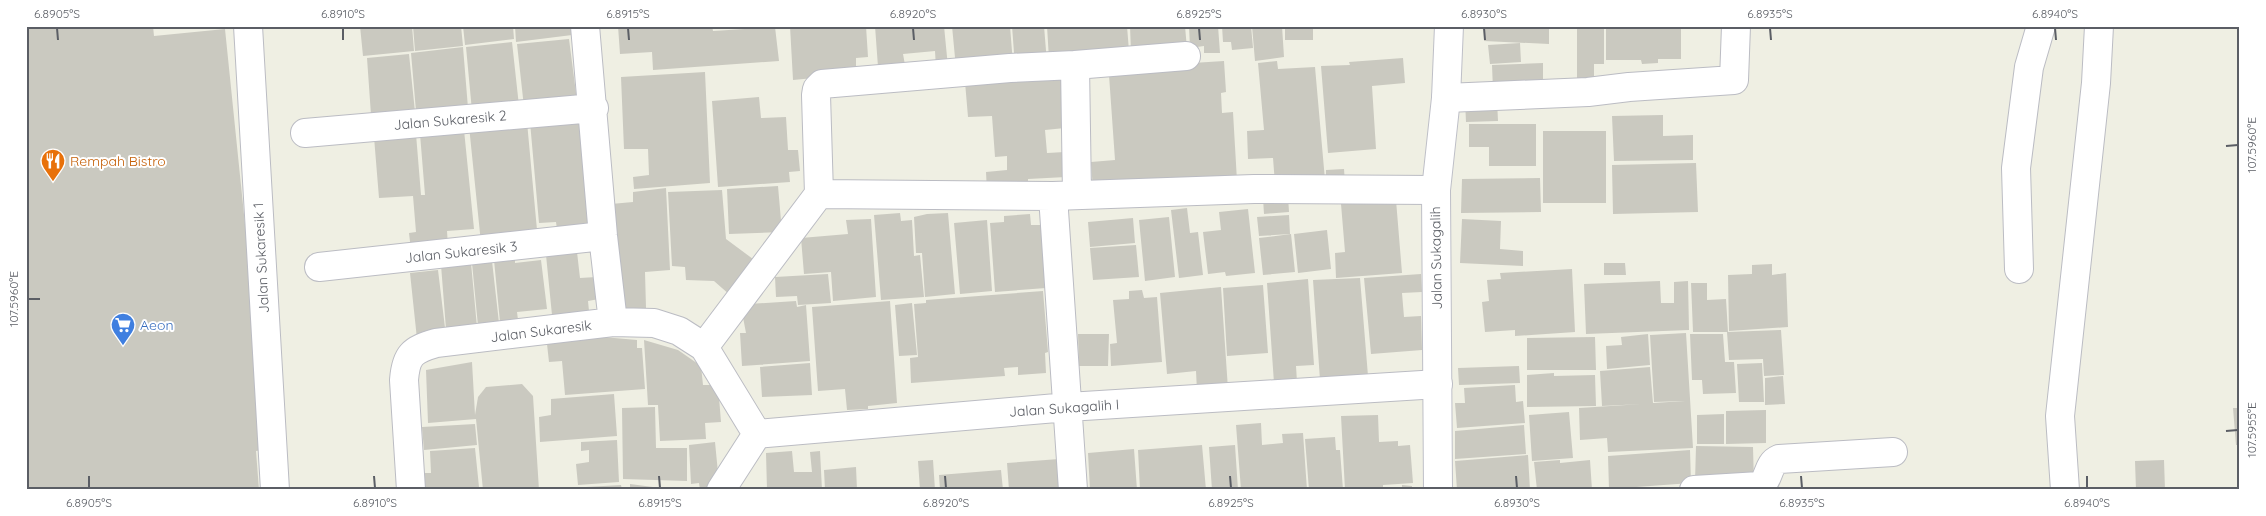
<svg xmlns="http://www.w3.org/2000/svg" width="2266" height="516" font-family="Quicksand,sans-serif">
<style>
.building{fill:#cac9c0}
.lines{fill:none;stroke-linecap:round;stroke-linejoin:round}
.street-casing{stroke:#bbbcc3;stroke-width:30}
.secondary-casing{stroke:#bebfc7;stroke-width:30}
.street{stroke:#fff;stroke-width:28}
.secondary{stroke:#fff;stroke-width:28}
.ticks{fill:none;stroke:#5b5e65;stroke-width:2}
.labels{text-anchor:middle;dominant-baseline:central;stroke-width:4;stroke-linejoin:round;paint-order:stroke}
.street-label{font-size:14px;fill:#5b5e65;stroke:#fff}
.food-label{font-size:14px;fill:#c56008;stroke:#fff;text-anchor:start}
.shop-label{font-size:14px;fill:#366cbe;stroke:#fff;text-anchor:start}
.neatline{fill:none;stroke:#5b5e65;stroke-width:2}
.ticks-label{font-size:12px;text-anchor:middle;fill:#5b5e65}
</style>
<rect width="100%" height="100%" fill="#efefe3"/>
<!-- building -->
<path class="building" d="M26,26H153L154,36L225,29L268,449L256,451L259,490H26Z
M360,26H412L414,51L363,56Z
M413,26H461L463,46L415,51Z
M463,26H513L514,39L465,45Z
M515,26H571L572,35L516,42Z
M618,26H712L713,31L775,27L779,61L653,70L652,52L620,54Z
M790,26H866L868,57L856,58V69L835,76L793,80Z
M875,26H944L948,67L936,68L935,51L903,54L905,65L878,67Z
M952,26H1010L1013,64L956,68Z
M1012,26H1044L1047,63L1015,66Z
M1047,26H1127L1129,51L1049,59Z
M1130,26H1185L1187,49L1131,52Z
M1189,26H1218L1220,53H1204V46L1190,48Z
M1222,26H1251L1253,48L1232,50L1231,42H1223Z
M1252,26H1282L1284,57L1255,61Z
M1285,26H1313V40H1285Z
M1485,26H1549V44L1484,41Z
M1577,26H1604V64H1594V84H1577Z
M1606,26H1681V59H1658V63L1642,64L1641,60H1606Z
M569,39L577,101L524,107L517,44Z
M512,42L519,106L472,111L466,47Z
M1520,43L1521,62L1490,64L1488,45Z
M463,47L468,108L416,111L411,53Z
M409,54L415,112L371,115L367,58Z
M1403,58L1405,83L1372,86L1376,149L1328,153L1321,66L1350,65L1349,62Z
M1224,61L1226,92L1221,93L1222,113L1233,112L1237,181L1093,190L1091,162L1115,160L1109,75L1114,68Z
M1277,61L1278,69L1315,67L1325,180L1275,184L1273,158L1248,159L1247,131L1264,130L1258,63Z
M1543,63V88L1493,90L1492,65Z
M705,72L710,183L634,189L633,177L649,175L648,149H624L621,77Z
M1063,76L1065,128L1045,130L1047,153L1065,152L1066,177L1028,179V191L987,192L986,172L1007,170V156L995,157L992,116L968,117L965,82Z
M759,97L761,118L786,117L788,150H798L800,171L789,172L790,182L718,187L712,101Z
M1497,100L1498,121L1466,122L1465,101Z
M1663,115V136L1693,135V160L1614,161L1612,116Z
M581,118L588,235L558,236L556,222L539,223L530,122Z
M527,122L537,230L515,232V236L481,243L469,126Z
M1469,124H1536V166H1489V147H1469Z
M464,130L474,229L447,231L448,247L411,250L409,233L416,232L413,196L379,198L374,137L416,134L421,195H425L420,134Z
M1543,131H1606V203H1543Z
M1696,163L1698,212L1613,214L1612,165Z
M1344,169L1345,183L1326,184V170Z
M1540,178L1541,212L1461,213L1462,179Z
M778,186L782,232L729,234L727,189Z
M666,188L670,270L645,272L646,308H616L611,204L633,202V192Z
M722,190L726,239L757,262L730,295L714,281L686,280L685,267L672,266L668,192Z
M1288,196L1289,212L1264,214L1263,198Z
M1396,200L1402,273L1336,278L1335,253L1345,252L1341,204Z
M1187,208L1190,233L1198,232L1203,275L1179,278L1171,210Z
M1248,209L1255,273L1226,276L1225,272L1208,274L1203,232L1221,230L1219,212Z
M900,213L901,221L912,220L914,256L920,255L924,297L881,300L874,215Z
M948,213L955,294L925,297L922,253H916L914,217L927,214Z
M1030,214L1031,225H1041L1046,288L995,292L990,223L1004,222V216Z
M1289,215L1290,234L1259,236L1257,217Z
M1169,217L1175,277L1145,281L1139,220Z
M1133,218L1135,243L1090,247L1088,222Z
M871,219L876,297L833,301L831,272L804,274L801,238L848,234L846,220Z
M1462,219L1501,221L1500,249L1523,251V266L1460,263Z
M987,220L992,291L960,294L954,223Z
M1327,230L1331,269L1298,273L1294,234Z
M1291,234L1295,272L1263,275L1259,238Z
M1136,245L1139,277L1093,280L1090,248Z
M577,252L580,278L596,277L599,299L588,301L589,311L552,315L546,255Z
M515,257V263L541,260L547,309L517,312L518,320L500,322L494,260Z
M492,261L499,323L478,326L472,263Z
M471,263L477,327L446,329L441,265Z
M1604,263H1625L1626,275H1604Z
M1772,264V275L1786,273L1788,327L1729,331L1728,275L1752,274V265Z
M1572,269L1575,332L1515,336V330L1485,332L1482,302L1489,301L1487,280L1501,279L1500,273Z
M438,270L446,336L417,339L410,273Z
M828,274L831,303L798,305L797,296L776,297L775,277Z
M1421,274L1422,292L1402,293L1404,317L1421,316L1422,350L1371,354L1364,278Z
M1360,278L1368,376L1320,380L1313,280Z
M1308,279L1314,365L1296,366L1297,382L1274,383L1267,283Z
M1660,281L1661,303H1674V282L1688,281L1689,330L1586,334L1584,284Z
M1691,283H1707V300L1726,299L1728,332H1693Z
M1263,285L1268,353L1227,356L1223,288Z
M1221,287L1228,389L1197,391L1196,371L1167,374L1160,293Z
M1142,290L1144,298L1157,297L1162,362L1111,366L1110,344L1117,343L1113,300L1129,299V291Z
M1043,291L1048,352L1045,353L1046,373L1018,375V367L1004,368L1005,376L911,383L910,358L918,357L914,304L926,303V300Z
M796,301L797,307L806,305L810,361L742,366L740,333H746L742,312L749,304Z
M890,301L897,403L868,406V409L847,410L845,389L818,391L812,307Z
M912,303L917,355L899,356L895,305Z
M1781,330L1784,375L1764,376L1763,359L1729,360L1727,332Z
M1686,333L1693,448L1608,452L1607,438L1580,440L1579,408L1642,404L1602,406L1600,371L1650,367L1653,403L1685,401L1654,402L1650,335Z
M1078,334H1109L1108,366H1079Z
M1648,334L1650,365L1607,369L1606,346L1622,345L1621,337Z
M1690,334H1723L1725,362H1734L1736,393L1703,394L1702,380H1692Z
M603,337L637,340V348H642L645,389L565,395L562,361L549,362L547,344Z
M1595,337L1596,370H1527V338Z
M644,340L678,350L701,366L703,385H718L721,422L705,423L706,439L660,441L658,405H648Z
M472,362L475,415L478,397L486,387L522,384L533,396L539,490H483L476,419L428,423L426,370Z
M810,363L812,395L762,397L760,367Z
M1762,363L1764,402H1739L1737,364Z
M1519,366L1520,383L1459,385L1458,368Z
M1554,373V376L1595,375L1596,406L1527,407V375Z
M1783,376L1785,404L1765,405V378Z
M1515,385L1516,402L1523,401L1525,423L1457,428L1455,403H1465L1464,388Z
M614,394L617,436L540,442L539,417L551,415V399Z
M655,407L656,448H687V481L623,479L622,408Z
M2233,408H2240V445H2236Z
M1766,410V443L1726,444V411Z
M1569,412L1573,458L1532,461L1529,415Z
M1724,414V444H1697V415Z
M1378,415L1379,442L1398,441V446L1410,445L1413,483L1383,485V490H1345L1341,416Z
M1261,423L1262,445L1283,443L1282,434L1303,433L1307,490H1241L1236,425Z
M475,424L477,445L424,450L422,427Z
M1524,425L1526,454L1455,459V431Z
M1335,437L1336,450H1340L1343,490H1309L1305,439Z
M617,440L619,482L578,485L576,464L589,462V450L581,451V442Z
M715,442L719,483L713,490H700L699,483L691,484L689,445Z
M1202,445L1206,490H1140L1138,450Z
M1235,445L1238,490H1212L1209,447Z
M1696,446L1753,447L1754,484L1695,482Z
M475,448L479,487L424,490L423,473H431L430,451Z
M1134,449L1137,490H1090L1088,453Z
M1690,450L1691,483L1609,489L1608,456Z
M792,451L794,472H812L810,452L820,451L822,490H767L766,453Z
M1528,455L1530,490H1457L1455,461Z
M1059,459L1061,490H1009L1007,463Z
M933,460L935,490H920L918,461Z
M1560,460V463L1590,460L1592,490H1537L1534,462Z
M2164,460L2165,490H2136L2135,461Z
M856,467L857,490H825L824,470Z
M1001,470L1003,490H940L939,475Z
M630,484L668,489V490H630Z
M621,485L622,490H568V488Z
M1402,485L1412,486V490H1402Z"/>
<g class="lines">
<defs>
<path id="street" d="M248,26L275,490
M585,26L603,236L613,322
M1446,98L1588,92L1629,87L1734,80L1736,26
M305,133L594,108
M819,194L1053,196L1254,189L1436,190
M1077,195L1075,65L1186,56
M1053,196L1073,490
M319,267L603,236
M2019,269L2016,168L2029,67L2041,26
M704,347L819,194L816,95L817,89L822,84L1010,68L1075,65
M411,490L404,380C406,355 412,350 436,343L613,322L654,323L679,331L704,347L757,434
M721,490L757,434L1068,407L1438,384
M1694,490L1760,486C1770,479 1767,464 1779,459L1893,452
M2065,490L2060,416L2096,83L2099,26"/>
<path id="secondary" d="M1438,490L1436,190L1446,98L1449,26"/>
</defs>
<!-- street casing -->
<use href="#street" class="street-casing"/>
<!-- secondary casing -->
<use href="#secondary" class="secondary-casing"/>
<!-- street -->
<use href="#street" class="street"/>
<!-- secondary -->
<use href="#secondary" class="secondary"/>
</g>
<!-- ticks -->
<path class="ticks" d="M57,28L58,40M343,28V40M628,28L629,40M913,28L914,40M1199,28L1200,40M1484,28L1485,40M1770,28L1771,40M2055,28L2056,40M2226,146L2238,145M28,299H40M2226,431L2238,430M89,476V488M374,476L375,488M659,476L660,488M945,476L946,488M1230,476L1231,488M1516,476L1517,488M1801,476L1802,488M2087,476V488"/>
<!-- icons -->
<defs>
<symbol id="restaurant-pin" viewBox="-11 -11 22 30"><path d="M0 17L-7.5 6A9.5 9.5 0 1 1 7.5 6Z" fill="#e8710a" stroke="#fff"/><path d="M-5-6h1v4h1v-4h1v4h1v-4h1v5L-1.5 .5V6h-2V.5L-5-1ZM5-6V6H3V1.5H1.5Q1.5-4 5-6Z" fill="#fff"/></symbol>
<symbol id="supermarket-pin" viewBox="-11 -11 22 30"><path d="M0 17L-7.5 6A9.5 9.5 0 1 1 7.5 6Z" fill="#3f7fe0" stroke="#fff"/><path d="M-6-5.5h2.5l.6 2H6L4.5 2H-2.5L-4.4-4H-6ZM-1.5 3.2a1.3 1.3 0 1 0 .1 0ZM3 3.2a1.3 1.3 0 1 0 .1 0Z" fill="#fff"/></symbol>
</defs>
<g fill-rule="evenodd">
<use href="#restaurant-pin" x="39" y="147" width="28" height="38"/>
<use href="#supermarket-pin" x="109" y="311" width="28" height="38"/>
</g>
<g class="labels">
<!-- street labels -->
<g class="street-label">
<text transform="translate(450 120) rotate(-5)">Jalan Sukaresik 2</text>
<text transform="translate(461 252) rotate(-6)">Jalan Sukaresik 3</text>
<text transform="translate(261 258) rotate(-93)">Jalan Sukaresik 1</text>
<text transform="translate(1436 258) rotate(-91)">Jalan Sukagalih</text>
<text transform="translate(541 331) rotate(-7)">Jalan Sukaresik</text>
<text transform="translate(1064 408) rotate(-4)">Jalan Sukagalih I</text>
</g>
<!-- food labels -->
<g class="food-label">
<text x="70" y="161">Rempah Bistro</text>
</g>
<!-- shop labels -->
<g class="shop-label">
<text x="140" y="325">Aeon</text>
</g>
</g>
<!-- border -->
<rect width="2266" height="516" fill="none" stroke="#ffffff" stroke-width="55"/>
<rect x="28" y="28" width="2210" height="460" class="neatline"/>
<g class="ticks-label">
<text x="57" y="18">6.8905°S</text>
<text x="343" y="18">6.8910°S</text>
<text x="628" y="18">6.8915°S</text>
<text x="913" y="18">6.8920°S</text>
<text x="1199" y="18">6.8925°S</text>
<text x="1484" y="18">6.8930°S</text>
<text x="1770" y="18">6.8935°S</text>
<text x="2055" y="18">6.8940°S</text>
<text transform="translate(2252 145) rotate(-90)" y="4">107.5960°E</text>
<text transform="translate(14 299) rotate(-90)" y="4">107.5960°E</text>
<text transform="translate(2252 430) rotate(-90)" y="4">107.5955°E</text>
<text x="89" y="507">6.8905°S</text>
<text x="375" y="507">6.8910°S</text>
<text x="660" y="507">6.8915°S</text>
<text x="946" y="507">6.8920°S</text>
<text x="1231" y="507">6.8925°S</text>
<text x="1517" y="507">6.8930°S</text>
<text x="1802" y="507">6.8935°S</text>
<text x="2087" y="507">6.8940°S</text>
</g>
</svg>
